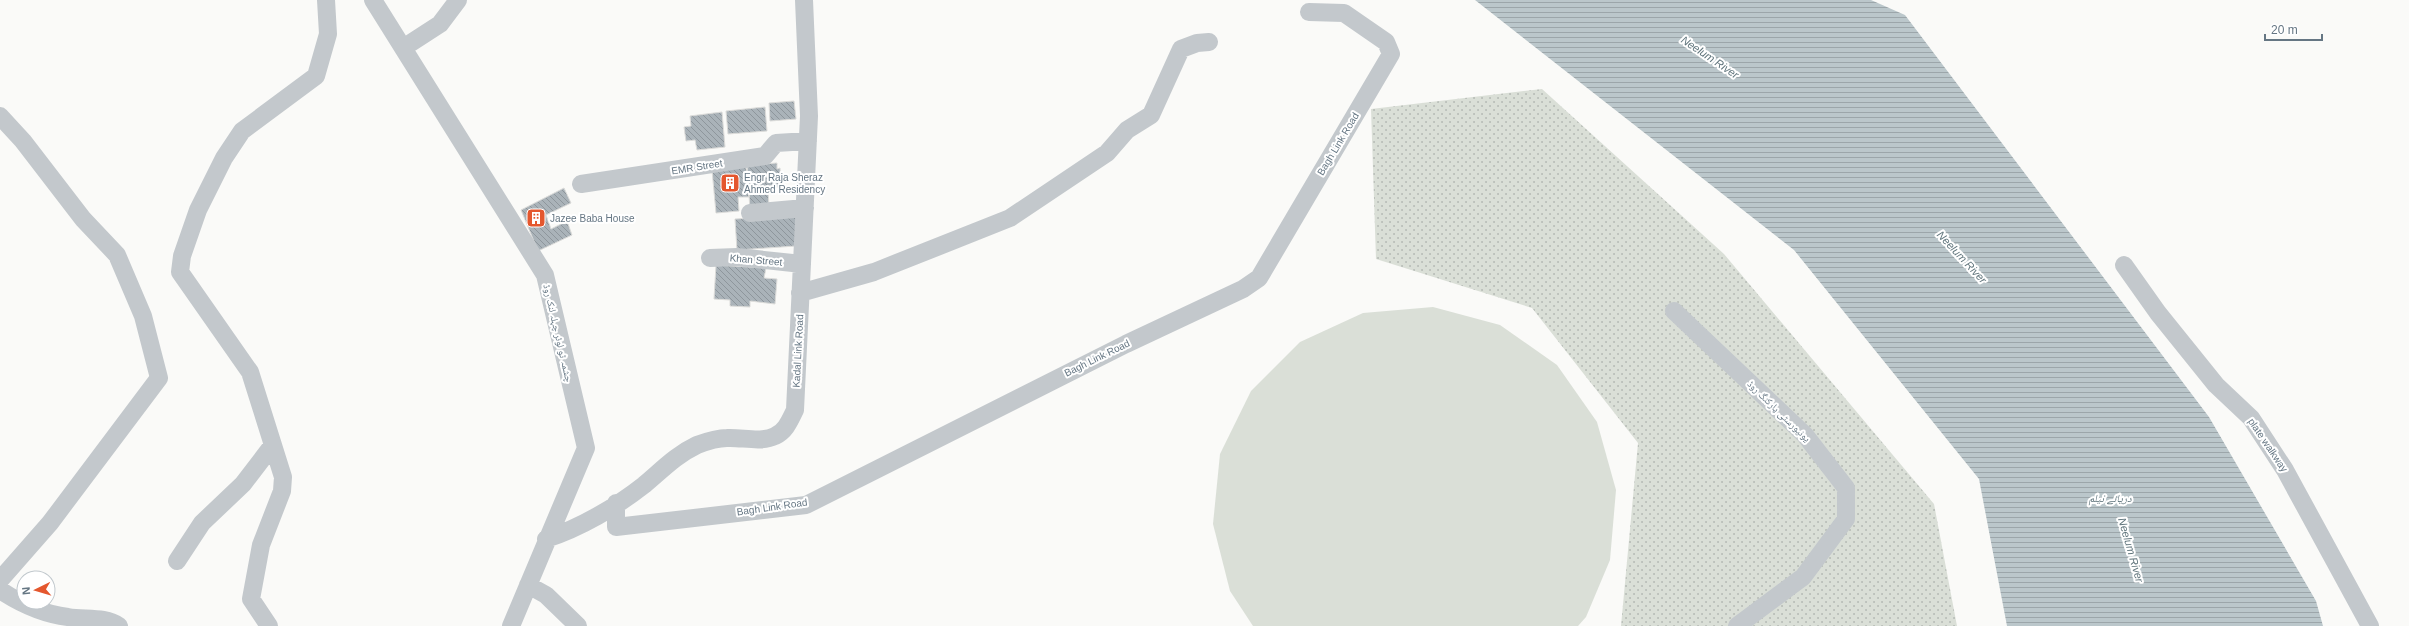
<svg xmlns="http://www.w3.org/2000/svg" width="2409" height="626" font-family="Arial,'Noto Naskh Arabic',sans-serif">
<style>
.green{fill:url(#green-dots)}
.pitch{fill:#dadfd7}
.water{fill:url(#water-rules)}
.building{fill:url(#building-back-hatch);stroke:#dcdcda}
.lines{fill:none;stroke-linecap:round;stroke-linejoin:round}
.minor{stroke:#c3c8cc;stroke-width:18}
.labels{text-anchor:middle;dominant-baseline:central;stroke-width:4;stroke-linejoin:round;paint-order:stroke}
.street-label{font-size:10px;fill:#657683;stroke:#fff}
.poi-label{font-size:10px;fill:#657683;stroke:#fff;text-anchor:start}
.water-label{font-size:11px;font-style:italic;fill:#60757c;stroke:#fff}
</style>
<defs>
<pattern id="green-dots" width="8" height="8" patternUnits="userSpaceOnUse"><rect width="8" height="8" fill="#dadfd7"/><path d="M2 2h.1M6 6h.1" fill="none" stroke="#b4b9b4" stroke-width="1.8" stroke-linecap="round"/></pattern>
<pattern id="water-rules" width="6" height="5" patternUnits="userSpaceOnUse"><rect width="6" height="5" fill="#bbc7cb"/><path d="M0 2.5h6" fill="none" stroke="#9ca6aa"/></pattern>
<pattern id="building-back-hatch" width="6" height="6" patternUnits="userSpaceOnUse"><rect width="6" height="6" fill="#aab3b9"/><path d="M-1 5l2 2M0 0l6 6M5-1l2 2" fill="none" stroke="#8e969c"/></pattern>
</defs>
<rect width="100%" height="100%" fill="#fafaf8"/>
<!-- green -->
<path class="green" d="M1542,89L1724,254L1934,504L1957,626H1621L1638,443L1532,308L1376,259L1371,109Z"/>
<!-- pitch -->
<path class="pitch" d="M1433,307L1500,325L1557,365L1597,422L1616,490L1610,560L1586,617L1578,626H1253L1230,591L1213,524L1220,454L1251,391L1300,342L1363,313Z"/>
<!-- water -->
<path class="water" d="M1475,0H1871L1905,15L2209,417L2316,601L2323,626H2007L1979,479L1794,250Z"/>
<!-- building -->
<path class="building" d="M794,101L796,119L770,121L769,103Z
M765,107L767,131L728,134L726,111Z
M722,112L725,147L697,150L695,140L686,141L684,127L691,126L690,116Z
M777,163V169L780,168L781,187L768,188L769,208L750,210L747,165Z
M746,166L749,197H738L739,211L716,213L712,170Z
M564,188L571,203L546,215L551,229L567,221L572,235L538,251L521,210Z
M800,215L796,246L737,250L735,219Z
M716,265L766,268L764,278L777,279L775,304L750,301V307L730,306V300L714,299Z"/>
<g class="lines">
<!-- minor -->
<path class="minor" d="M373,0L545,275L586,448L511,626
M403,48L440,24L458,0
M0,116L23,141L83,219L117,255L143,316L159,378L50,523L0,580
M581,184L765,156L776,143L808,141
M750,213L805,208
M710,258L737,257L802,264
M2124,265L2158,313L2216,385L2251,418L2285,470L2370,626
M800,293L874,272L1010,218L1107,153L1127,130L1151,115L1181,49L1197,43L1209,42
M1674,311L1805,435L1846,488V519L1803,577L1737,626
M616,503V527L806,505L1126,344L1243,289L1259,278L1391,54L1386,42L1344,13L1309,12
M546,539C580,528 616,507 644,485C662,470 676,455 697,445C705,442 718,438 727,438C742,437 761,443 775,436C786,431 790,420 795,410L809,116L804,0
M177,561L202,523L243,484L272,446
M528,585L546,595L578,626
M0,590C21,604 43,614 68,617C85,620 105,616 119,626
M269,626L251,599L261,545L282,491L283,477L250,372L180,272L182,256L198,210L224,158L242,131L316,76L328,34L326,0"/>
</g>
<!-- icons -->
<defs>
<symbol id="building-square" viewBox="-11 -11 22 22"><rect x="-9" y="-9" width="18" height="18" rx="4" fill="#e4572e" stroke="#fff"/><path d="M-4-6H4V6H1V3H-1V6H-4ZM-2.5-4.3h1.7v1.8h-1.7ZM.8-4.3h1.7v1.8H.8ZM-2.5-1h1.7V.8h-1.7ZM.8-1h1.7V.8H.8Z" fill="#fff"/></symbol>
</defs>
<g fill-rule="evenodd">
<use href="#building-square" x="719" y="172" width="22" height="22"/>
<use href="#building-square" x="525" y="207" width="22" height="22"/>
</g>
<g class="labels">
<!-- street labels -->
<g class="street-label">
<text transform="translate(1338 144) rotate(-59)">Bagh Link Road</text>
<text transform="translate(697 167) rotate(-9)">EMR Street</text>
<text transform="translate(756 260) rotate(5)">Khan Street</text>
<text transform="translate(558 333) rotate(77)">چشمہ ٹو لوئر چہلہ لنک روڈ</text>
<text transform="translate(798 351) rotate(-87)">Kadal Link Road</text>
<text transform="translate(1097 358) rotate(-26)">Bagh Link Road</text>
<text transform="translate(1779 411) rotate(44)">یونیورسٹی پارکنگ روڈ</text>
<text transform="translate(2268 445) rotate(56)">plate walkway</text>
<text transform="translate(772 507) rotate(-8)">Bagh Link Road</text>
</g>
<!-- poi labels -->
<g class="poi-label">
<text x="744" y="177">Engr Raja Sheraz<tspan x="744" dy="12">Ahmed Residency</tspan></text>
<text x="550" y="218">Jazee Baba House</text>
</g>
<!-- water labels -->
<g class="water-label">
<text transform="translate(1710 57) rotate(34)">Neelum River</text>
<text transform="translate(1962 257) rotate(47)">Neelum River</text>
<text x="2110" y="498">دریائے نیلم</text>
<text transform="translate(2131 550) rotate(74)">Neelum River</text>
</g>
</g>
<!-- north arrow -->
<g transform="translate(36 590) rotate(265)"><circle r="19" fill="#ffffff" stroke="#c1c8cd"/>
<path d="M0-3L7 15L0 10L-7 15Z" fill="#e4572e"/>
<text y="-6" font-size="11" font-weight="bold" text-anchor="middle" fill="#657683">N</text>
</g>
<!-- scale -->
<path d="M2265 34v6h57v-6" fill="none" stroke="#657683" stroke-width="2"/>
<text x="2271" y="34" font-size="12" fill="#657683" stroke="#ffffff" stroke-width="3" paint-order="stroke">20 m</text>
</svg>
